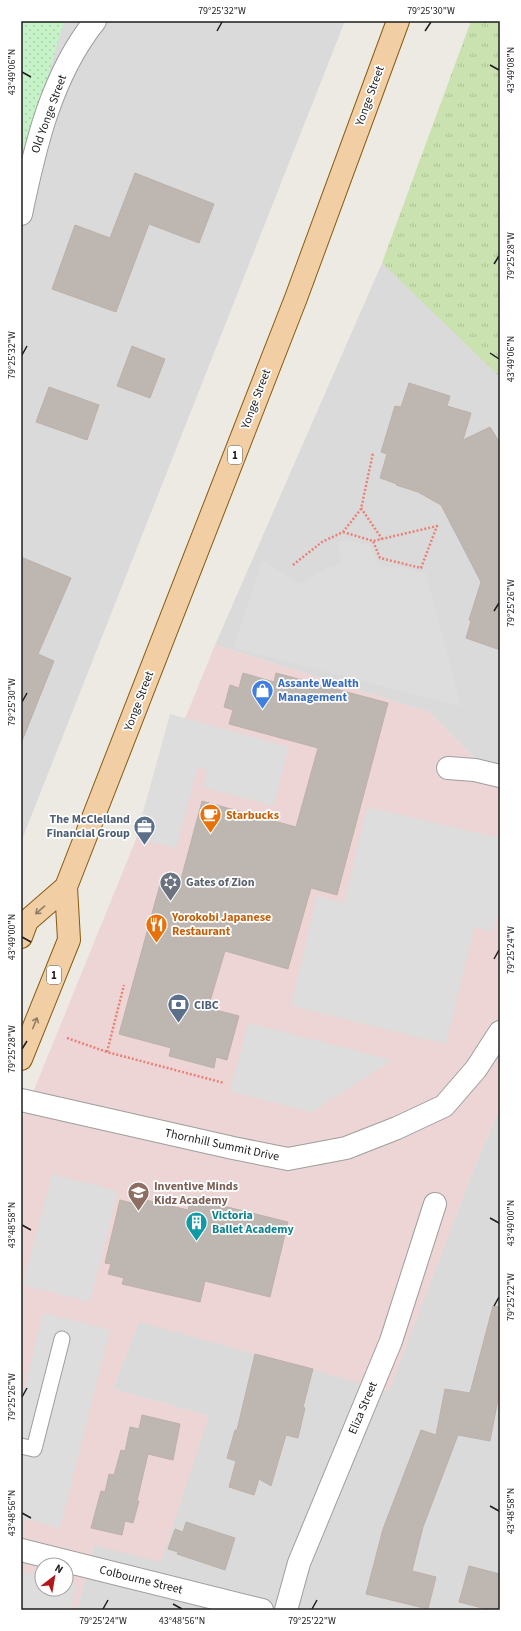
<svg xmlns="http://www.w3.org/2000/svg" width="521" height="1631" font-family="'Source Sans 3',sans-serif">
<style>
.residential{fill:#dbdada}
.commercial{fill:#ecd5d4;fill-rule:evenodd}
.grass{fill:url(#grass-tufts)}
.park{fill:url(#park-dots)}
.parking{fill:#ddd}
.building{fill:#bdb6b1;stroke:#bdb1a8}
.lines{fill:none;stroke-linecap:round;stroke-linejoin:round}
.service-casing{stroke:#9e9e9e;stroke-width:17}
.minor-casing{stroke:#9e9e9e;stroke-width:24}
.primary-casing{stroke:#865c10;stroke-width:24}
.path{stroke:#ea8177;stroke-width:2.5;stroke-dasharray:2 2;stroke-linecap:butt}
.service{stroke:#fff;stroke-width:15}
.minor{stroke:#fff;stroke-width:22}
.primary{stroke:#f1cea4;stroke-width:22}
.oneway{stroke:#927e67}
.ticks{fill:none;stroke:#1d1d1d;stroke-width:1.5}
.labels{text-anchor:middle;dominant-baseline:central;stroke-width:3.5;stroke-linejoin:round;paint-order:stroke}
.shield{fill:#fff;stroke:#616161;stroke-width:1}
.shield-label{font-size:11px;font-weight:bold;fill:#1d1d1d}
.street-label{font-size:12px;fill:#1d1d1d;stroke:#fff}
.shop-label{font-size:12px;font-weight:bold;fill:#366cbe;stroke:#fff;text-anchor:start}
.food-label{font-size:12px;font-weight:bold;fill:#c56008;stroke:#fff;text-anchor:start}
.service-label{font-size:12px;font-weight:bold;fill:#4e5e75;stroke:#fff;text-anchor:end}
.worship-label{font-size:12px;font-weight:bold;fill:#5b616d;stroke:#fff;text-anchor:start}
.education-label{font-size:12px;font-weight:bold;fill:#785e54;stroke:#fff;text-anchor:start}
.culture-label{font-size:12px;font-weight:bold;fill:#0d838f;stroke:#fff;text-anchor:start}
.neatline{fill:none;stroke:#1d1d1d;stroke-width:1.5}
.ticks-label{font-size:10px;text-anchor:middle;fill:#1d1d1d}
</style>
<defs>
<pattern id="grass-tufts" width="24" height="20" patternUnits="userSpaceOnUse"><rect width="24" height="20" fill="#c9e2af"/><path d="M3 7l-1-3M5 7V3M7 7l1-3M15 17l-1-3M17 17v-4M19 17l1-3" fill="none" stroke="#acc196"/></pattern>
<pattern id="park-dots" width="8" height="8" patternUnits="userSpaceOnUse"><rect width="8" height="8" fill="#c5f3c7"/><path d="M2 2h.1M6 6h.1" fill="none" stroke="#a9d0aa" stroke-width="1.8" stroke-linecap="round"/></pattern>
</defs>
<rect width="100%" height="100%" fill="#edeae4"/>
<!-- residential -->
<path class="residential" d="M21,21H345L21,842Z
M382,263L500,357V784L429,712L215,645Z
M500,1107V1610H77L94,1545L209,1416L113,1389L139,1321L389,1390L471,1176Z"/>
<!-- commercial -->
<path class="commercial" d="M215,645L429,712L500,784V1107L471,1176L389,1391L139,1322L113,1389L209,1416L161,1562L94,1545L77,1610H21V1122ZM42,1565H66V1589H42Z"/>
<!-- grass -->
<path class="grass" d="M471,21H500V377L382,263Z"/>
<!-- park -->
<path class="park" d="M21,21H64L21,168Z"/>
<!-- parking -->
<path class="parking" d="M351,540L370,546L379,566L407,568L426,573L461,706L233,648L262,560L300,584L324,569L342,564L337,542Z
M170,714L289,747L273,806L203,787L207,770L198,767L176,848L136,838Z
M367,807L500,838V900L493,932L474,927L446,1044L291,1006L317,896L344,903Z
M248,1023L393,1060L312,1112L230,1092Z
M52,1174L118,1191L90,1302L23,1285Z
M43,1313L110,1330L60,1528L21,1518V1461L27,1438L21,1436V1402Z
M21,1571L42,1577V1589H66V1583L77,1586L70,1610H21Z"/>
<!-- building -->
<path class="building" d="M135,173L214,204L199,243L149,224L116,312L52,289L75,225L110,238Z
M132,346L165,359L150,398L117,386Z
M409,383L450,396L447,406L471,413L463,440L490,427L500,443V650L466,638L471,621L469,620L481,582L441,505L418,492L396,485L397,484L380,478L387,454L381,452L395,406L401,407Z
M49,387L99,405L87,440L36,422Z
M21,557L71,578L38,654L54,661L22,741Z
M243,673L274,682L276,673L388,703L337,895L311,888L288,969L225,951L208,1008L239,1016L227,1060L216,1057L214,1068L169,1056L171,1048L119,1034L162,877L180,883L202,801L296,827L318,748L229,724L233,710L224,707L230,685L239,688Z
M133,1197L188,1210L191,1198L288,1222L270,1297L205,1281L200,1302L122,1284L124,1278L108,1274L111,1264L105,1263L120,1200L132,1203Z
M493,1306L500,1307V1389L490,1441L458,1435L423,1527L412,1571L436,1577L428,1609L366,1594L383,1529L421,1430L436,1435L445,1389L470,1393Z
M255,1354L313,1369L303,1407L305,1408L298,1438L286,1435L271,1486L259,1479L254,1495L229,1487L236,1461L227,1458L235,1430H237Z
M142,1415L180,1424L173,1460L148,1454L137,1501H139L133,1523L125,1521L122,1535L91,1528L101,1491L105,1492L109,1474L114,1475L121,1450L125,1451L130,1427L139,1429Z
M186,1522L235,1538L225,1570L177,1554L178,1552L168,1549L175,1529L183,1532Z
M469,1566L500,1574V1610H490L459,1602Z"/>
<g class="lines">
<defs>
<path id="service" d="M21,1446L34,1449L62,1339"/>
<path id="minor" d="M21,214C35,147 51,76 95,21
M448,768L475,770L500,776
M21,1100L233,1148L288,1159L346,1148L397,1128L444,1106L476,1069L500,1032
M21,1550L262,1610
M286,1610L299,1563L391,1341L435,1204"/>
<path id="primary" d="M21,937L27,921L66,887
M21,1059L69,940L66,887L296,298L398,21"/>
</defs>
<!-- service casing -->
<use href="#service" class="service-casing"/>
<!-- minor casing -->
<use href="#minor" class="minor-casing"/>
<!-- primary casing -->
<use href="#primary" class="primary-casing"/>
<!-- path -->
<path class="path" d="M361,508L382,539
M343,532L373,541L437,526L421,568L380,558L373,541
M293,565L322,542L343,532L361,509L373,453
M67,1038L107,1052L224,1083
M107,1052L124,985"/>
<!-- service -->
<use href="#service" class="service"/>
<!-- minor -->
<use href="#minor" class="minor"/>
<!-- primary -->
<use href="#primary" class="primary"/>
</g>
<!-- one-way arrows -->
<defs><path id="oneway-shaft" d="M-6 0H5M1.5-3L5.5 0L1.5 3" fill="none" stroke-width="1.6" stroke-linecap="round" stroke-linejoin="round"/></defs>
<g class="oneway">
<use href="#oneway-shaft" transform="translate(40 910) rotate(139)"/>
<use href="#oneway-shaft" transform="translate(35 1023) rotate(-68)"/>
</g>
<!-- ticks -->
<path class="ticks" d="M217,31L222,22M425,31L431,22M490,65L499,70M22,72L31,77M494,264L499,256M490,353L499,359M22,355L27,346M494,611L499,603M22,702L27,693M22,937L31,942M494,959L499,950M22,1049L27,1041M490,1218L499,1223M22,1225L31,1230M494,1306L499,1297M22,1397L27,1388M490,1506L499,1511M22,1513L31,1518M173,1604L182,1609M103,1609L108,1600M312,1609L317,1600"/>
<!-- icons -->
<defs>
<symbol id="shop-pin" viewBox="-11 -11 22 30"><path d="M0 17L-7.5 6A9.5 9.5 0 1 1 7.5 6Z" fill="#3f7fe0" stroke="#fff"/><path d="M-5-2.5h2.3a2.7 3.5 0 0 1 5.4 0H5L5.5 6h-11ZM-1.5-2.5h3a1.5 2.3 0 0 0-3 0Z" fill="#fff"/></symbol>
<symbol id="cafe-pin" viewBox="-11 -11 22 30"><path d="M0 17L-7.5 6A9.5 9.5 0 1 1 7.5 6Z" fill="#e8710a" stroke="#fff"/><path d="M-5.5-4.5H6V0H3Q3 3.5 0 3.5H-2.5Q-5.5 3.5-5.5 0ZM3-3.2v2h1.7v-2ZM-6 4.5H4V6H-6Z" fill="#fff"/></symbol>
<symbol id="office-pin" viewBox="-11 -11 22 30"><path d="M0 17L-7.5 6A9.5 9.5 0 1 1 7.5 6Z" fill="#5c6f8a" stroke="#fff"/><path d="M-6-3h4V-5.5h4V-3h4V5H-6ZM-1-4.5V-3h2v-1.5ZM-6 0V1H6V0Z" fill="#fff"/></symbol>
<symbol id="synagogue-pin" viewBox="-11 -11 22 30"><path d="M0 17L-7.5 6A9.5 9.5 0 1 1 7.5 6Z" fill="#6b7280" stroke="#fff"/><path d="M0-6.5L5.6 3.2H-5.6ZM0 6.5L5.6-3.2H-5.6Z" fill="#fff"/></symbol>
<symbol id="restaurant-pin" viewBox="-11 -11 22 30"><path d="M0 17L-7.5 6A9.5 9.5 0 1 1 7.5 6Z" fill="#e8710a" stroke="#fff"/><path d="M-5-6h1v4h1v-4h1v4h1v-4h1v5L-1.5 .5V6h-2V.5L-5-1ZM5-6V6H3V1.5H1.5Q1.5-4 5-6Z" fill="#fff"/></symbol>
<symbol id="bank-pin" viewBox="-11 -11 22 30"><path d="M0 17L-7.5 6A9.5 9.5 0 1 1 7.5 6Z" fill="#5c6f8a" stroke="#fff"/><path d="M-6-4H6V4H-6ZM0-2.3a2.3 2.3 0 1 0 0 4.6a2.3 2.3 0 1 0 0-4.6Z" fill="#fff"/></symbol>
<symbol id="school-pin" viewBox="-11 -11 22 30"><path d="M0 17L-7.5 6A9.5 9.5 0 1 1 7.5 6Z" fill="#8d6e63" stroke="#fff"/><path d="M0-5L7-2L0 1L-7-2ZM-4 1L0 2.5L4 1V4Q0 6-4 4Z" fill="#fff"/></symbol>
<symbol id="building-pin" viewBox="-11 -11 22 30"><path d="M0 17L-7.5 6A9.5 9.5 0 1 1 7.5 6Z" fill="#0f9aa8" stroke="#fff"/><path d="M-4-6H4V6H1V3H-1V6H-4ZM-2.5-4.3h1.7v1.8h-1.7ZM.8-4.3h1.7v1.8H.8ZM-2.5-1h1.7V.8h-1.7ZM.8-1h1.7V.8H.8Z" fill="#fff"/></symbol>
</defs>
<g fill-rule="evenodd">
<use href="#shop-pin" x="250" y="678" width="25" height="34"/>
<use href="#cafe-pin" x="198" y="802" width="25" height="34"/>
<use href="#office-pin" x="132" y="814" width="25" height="34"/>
<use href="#synagogue-pin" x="158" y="870" width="25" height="34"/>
<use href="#restaurant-pin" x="144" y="912" width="25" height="34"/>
<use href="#bank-pin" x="166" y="992" width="25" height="34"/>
<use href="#school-pin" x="126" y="1180" width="25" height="34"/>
<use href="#building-pin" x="184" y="1210" width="25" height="34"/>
</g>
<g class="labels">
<!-- shield labels -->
<g class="shield">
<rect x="228" y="446" width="14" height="18" rx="3"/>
<rect x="47" y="966" width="14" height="18" rx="3"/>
</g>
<g class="shield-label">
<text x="235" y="455">1</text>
<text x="54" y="975">1</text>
</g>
<!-- street labels -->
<g class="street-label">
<text transform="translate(370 96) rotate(-70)">Yonge Street</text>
<text transform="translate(49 114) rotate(-70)">Old Yonge Street</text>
<text transform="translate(256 399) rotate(-69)">Yonge Street</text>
<text transform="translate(139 701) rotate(-69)">Yonge Street</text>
<text transform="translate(222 1145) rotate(12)">Thornhill Summit Drive</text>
<text transform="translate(363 1408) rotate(-67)">Eliza Street</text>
<text transform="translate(141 1580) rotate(14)">Colbourne Street</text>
</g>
<!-- shop labels -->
<g class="shop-label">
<text x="278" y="683">Assante Wealth<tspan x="278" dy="14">Management</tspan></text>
</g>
<!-- food labels -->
<g class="food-label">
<text x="226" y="815">Starbucks</text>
<text x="172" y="917">Yorokobi Japanese<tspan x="172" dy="14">Restaurant</tspan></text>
</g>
<!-- service labels -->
<g class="service-label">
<text x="130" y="819">The McClelland<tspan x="130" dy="14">Financial Group</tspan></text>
<text x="194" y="1005" text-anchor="start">CIBC</text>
</g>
<!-- worship labels -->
<g class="worship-label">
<text x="186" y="882">Gates of Zion</text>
</g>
<!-- education labels -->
<g class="education-label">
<text x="154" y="1186">Inventive Minds<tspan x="154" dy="14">Kidz Academy</tspan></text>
</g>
<!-- culture labels -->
<g class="culture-label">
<text x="212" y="1215">Victoria<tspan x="212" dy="14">Ballet Academy</tspan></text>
</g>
</g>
<!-- border -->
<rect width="521" height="1631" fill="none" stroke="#ffffff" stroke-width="44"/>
<!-- north arrow -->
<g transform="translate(54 1577) rotate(31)"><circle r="19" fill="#ffffff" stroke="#a5a5a5"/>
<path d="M0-3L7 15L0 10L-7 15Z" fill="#b41519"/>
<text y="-6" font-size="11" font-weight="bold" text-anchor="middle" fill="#1d1d1d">N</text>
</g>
<rect x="22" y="22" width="477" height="1587" class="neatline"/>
<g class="ticks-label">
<text x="222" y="14">79°25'32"W</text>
<text x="431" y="14">79°25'30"W</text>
<text transform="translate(510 70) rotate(-90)" y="4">43°49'08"N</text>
<text transform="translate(11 72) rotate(-90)" y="4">43°49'06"N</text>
<text transform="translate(510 256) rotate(-90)" y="4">79°25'28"W</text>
<text transform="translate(11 355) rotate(-90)" y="4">79°25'32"W</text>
<text transform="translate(510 359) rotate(-90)" y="4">43°49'06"N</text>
<text transform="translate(510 603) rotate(-90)" y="4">79°25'26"W</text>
<text transform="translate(11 702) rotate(-90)" y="4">79°25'30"W</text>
<text transform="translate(11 937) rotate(-90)" y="4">43°49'00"N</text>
<text transform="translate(510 950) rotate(-90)" y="4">79°25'24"W</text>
<text transform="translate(11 1049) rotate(-90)" y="4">79°25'28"W</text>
<text transform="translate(510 1223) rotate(-90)" y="4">43°49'00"N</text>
<text transform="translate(11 1225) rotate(-90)" y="4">43°48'58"N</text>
<text transform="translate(510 1297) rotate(-90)" y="4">79°25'22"W</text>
<text transform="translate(11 1397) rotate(-90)" y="4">79°25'26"W</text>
<text transform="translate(510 1511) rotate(-90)" y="4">43°48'58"N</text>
<text transform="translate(11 1513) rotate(-90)" y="4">43°48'56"N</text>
<text x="103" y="1624">79°25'24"W</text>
<text x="182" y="1624">43°48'56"N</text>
<text x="312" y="1624">79°25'22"W</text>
</g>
</svg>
